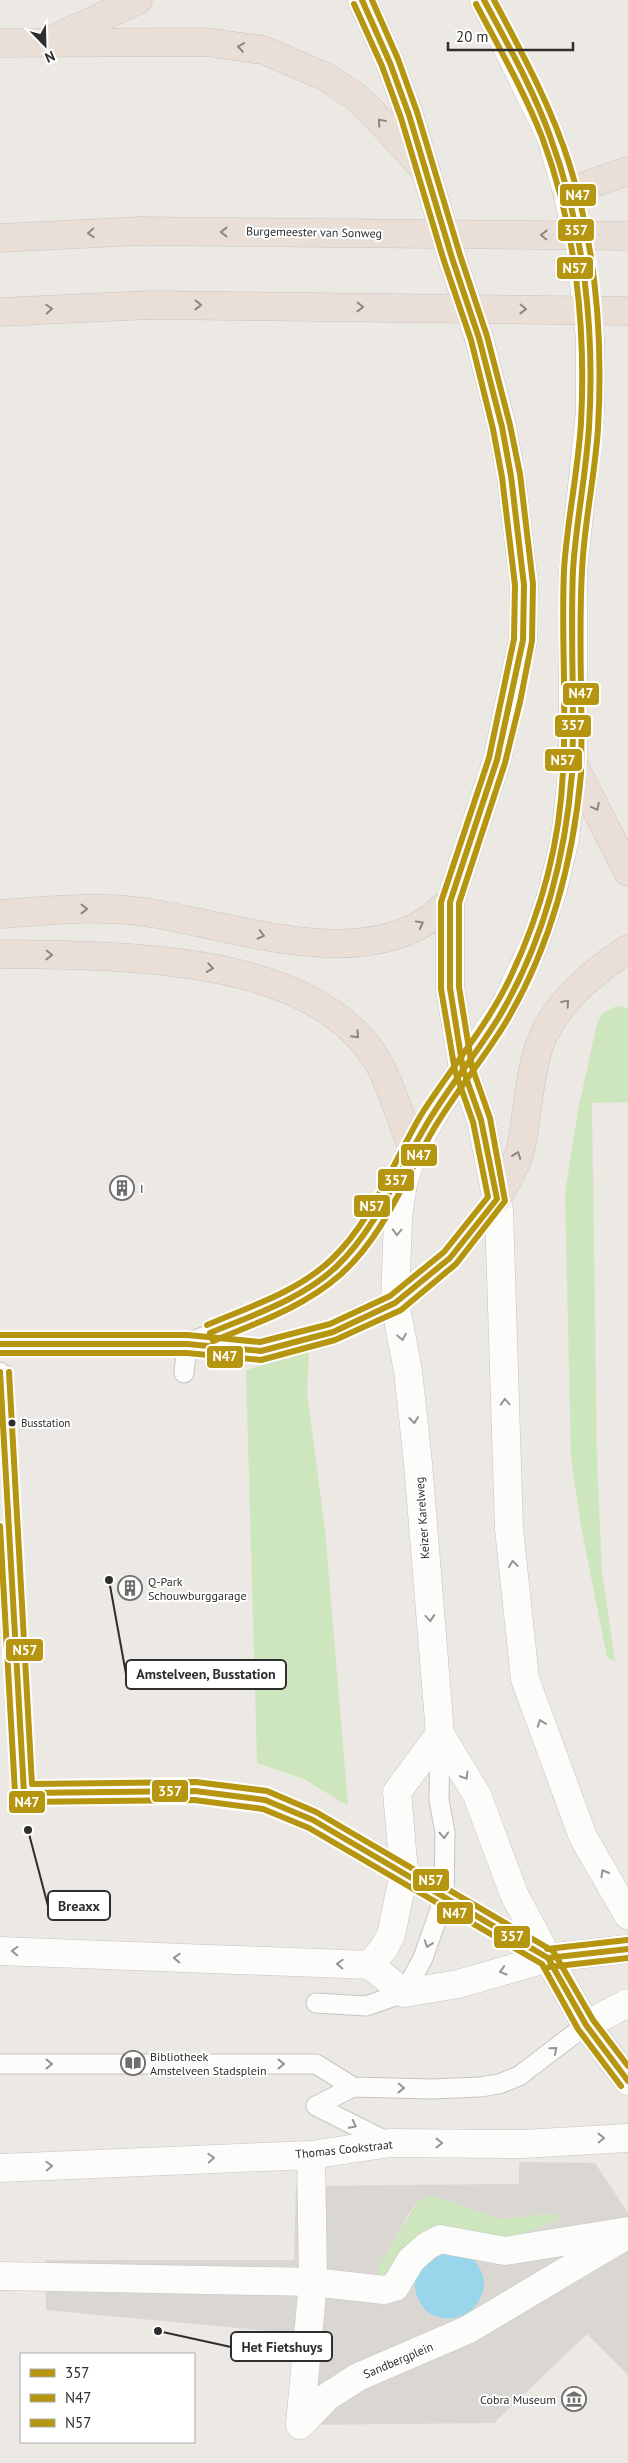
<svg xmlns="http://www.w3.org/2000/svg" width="628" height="2463" font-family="'PT Sans',sans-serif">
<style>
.green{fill:#cee6be}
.plaza{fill:#dad6d2;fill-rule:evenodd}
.water{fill:#99d6ec}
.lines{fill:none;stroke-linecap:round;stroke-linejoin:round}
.lane-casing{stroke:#c5c4c5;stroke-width:21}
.street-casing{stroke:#c5c4c5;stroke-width:29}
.secondary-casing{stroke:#c5c4c5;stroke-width:29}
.highway-casing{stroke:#c6c5c4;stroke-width:29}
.lane{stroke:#fcfcfb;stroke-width:19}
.street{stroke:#fcfcfb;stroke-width:28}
.secondary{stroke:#fcfcfb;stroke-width:28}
.highway{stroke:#eadfd6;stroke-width:28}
.highway-bridge-casing{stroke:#c6c5c4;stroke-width:29;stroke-linecap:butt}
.highway-bridge{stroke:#eadfd6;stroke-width:28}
.bus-1-casing{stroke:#fff;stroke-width:10}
.bus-2-casing{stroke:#fff;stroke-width:10}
.bus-3-casing{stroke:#fff;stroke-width:10}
.bus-1{stroke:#b69510;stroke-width:6}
.bus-2{stroke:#b69510;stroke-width:6}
.bus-3{stroke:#b69510;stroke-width:6}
.oneway{stroke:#8c8682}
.oneway2{stroke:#959594}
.bus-dot{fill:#2e2e2e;stroke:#fff;stroke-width:2}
.labels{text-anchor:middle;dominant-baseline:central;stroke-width:4;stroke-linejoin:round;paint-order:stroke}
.bus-label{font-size:11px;fill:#2e2e2e;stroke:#fff;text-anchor:start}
.street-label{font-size:12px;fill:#2e2e2e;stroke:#fff}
.poi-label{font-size:12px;fill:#2e2e2e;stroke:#fff;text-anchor:start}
.leader{fill:none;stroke:#2e2e2e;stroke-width:2}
.callout-dot{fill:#2e2e2e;stroke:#fff;stroke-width:2}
.callout{fill:#fff;stroke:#2e2e2e;stroke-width:2}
.callout-label{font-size:14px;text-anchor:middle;font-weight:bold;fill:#2e2e2e}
.line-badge{stroke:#fff;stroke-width:2}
.badge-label{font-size:14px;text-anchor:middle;font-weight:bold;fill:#fff}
</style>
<rect width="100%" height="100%" fill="#ece8e4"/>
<!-- green -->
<path class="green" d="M617,1006L628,1008V1102L592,1103L597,1462L602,1572L615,1661L607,1657L580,1521L571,1458L565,1193L578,1110L597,1024L603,1013Z
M309,1352L307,1393L325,1530L348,1806L304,1779L257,1763L246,1370Z
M430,2197H439L503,2219L555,2213L559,2220L505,2240L380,2278L376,2270L418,2201Z"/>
<!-- plaza -->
<path class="plaza" d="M519,2162L595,2163L628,2213V2375L587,2334L494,2423L300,2425L294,2420L292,2333L46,2310L45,2260H294L296,2186L519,2184ZM430,2197H439L492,2217L503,2219L555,2213L559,2220L505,2240L381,2278L377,2270L408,2215L418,2201Z"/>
<!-- water -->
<path class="water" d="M437,2251L473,2258C478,2266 484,2273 484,2283C484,2304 464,2322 442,2318C421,2315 409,2289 418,2270C421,2263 431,2256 437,2251Z"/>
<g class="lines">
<defs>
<path id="lane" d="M189,1343C238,1321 297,1303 337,1266C365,1240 382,1204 401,1171
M0,1344H187L261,1351L333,1332L395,1303L450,1258L497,1199
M0,1372V1376
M184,1373L187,1344
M265,1800L313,1820L547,1958
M316,2003L366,2006L404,1993L423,1958L444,1898L445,1832L439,1800L440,1735
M0,2064H316L353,2087
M316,2106L353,2087L431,2089L480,2087L499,2084L519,2076L586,2025
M316,2106L390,2143"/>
<path id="street" d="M0,1951L370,1965L384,1948L391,1935L404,1873L397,1792L440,1734
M370,1965L404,1993L458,1984L548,1958L628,1949
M586,2025L628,2003
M0,2168L311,2155L390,2143L523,2144L628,2138
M0,2276L313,2282L384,2290L395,2287L411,2260L427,2246L440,2239L505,2251L628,2231
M300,2425L327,2397L358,2377L467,2330L625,2236
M300,2425L313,2282L311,2155"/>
<path id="secondary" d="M362,0L390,63L409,115L452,258L479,338L502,427L511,476L524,585L523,640L497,760L450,902V988L463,1069L481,1120L499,1211L509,1529L525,1679L583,1837L628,1915
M484,0L551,137L567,192L581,256L590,339V412L573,571V764L565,839L552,893L535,942L506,1004L439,1105L413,1150L403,1184L398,1217L395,1303L408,1371L418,1463L440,1734L477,1795L514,1894L548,1958L586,2025L628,2081"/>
<path id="highway" d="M58,37L138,0
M0,43L206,42L263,50L326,77L356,97L375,115L426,171
M567,192L628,171
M0,238L140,231
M0,312L149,305
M573,764L628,872
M0,914C47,911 97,905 144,912C227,924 341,968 420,925C431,919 441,909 450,902
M0,954C112,956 313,951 378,1062C391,1085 403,1124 413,1150
M497,1199C504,1184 516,1167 520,1151C527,1121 528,1090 535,1061C545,1012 588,975 628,949"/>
</defs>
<!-- lane casing -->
<use href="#lane" class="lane-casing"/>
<!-- street casing -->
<use href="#street" class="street-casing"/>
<!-- secondary casing -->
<use href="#secondary" class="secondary-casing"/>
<!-- highway casing -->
<use href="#highway" class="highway-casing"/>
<!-- lane -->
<use href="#lane" class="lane"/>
<!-- street -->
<use href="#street" class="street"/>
<!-- secondary -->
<use href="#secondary" class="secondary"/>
<!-- highway -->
<use href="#highway" class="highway"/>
<defs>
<path id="highway-bridge" d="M140,231L628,236
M149,305L628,311"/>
</defs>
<!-- highway-bridge casing -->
<use href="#highway-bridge" class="highway-bridge-casing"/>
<!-- highway-bridge -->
<use href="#highway-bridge" class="highway-bridge"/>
<defs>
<path id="bus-1" d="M210,1333C253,1315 302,1299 336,1267C377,1228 397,1174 425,1127C447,1089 476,1055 499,1017C543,943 565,860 572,774C575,706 570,638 573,570C576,522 586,475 589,427C595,330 584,228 550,136C533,89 508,45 484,0
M0,1344H187L261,1351L333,1332L395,1303L450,1258L497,1199L481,1120L463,1069L450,988V902L497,760L523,640L524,585L511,476L502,427L479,338L452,258L409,115L390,63L362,0
M0,1372L24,1793L195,1791L265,1800L313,1820L548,1958L586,2025L628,2081
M548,1958L628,1949"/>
<path id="bus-2" d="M213,1341C257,1323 304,1307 340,1275C383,1237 404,1180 432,1132C454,1094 483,1060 506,1022C551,946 573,862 581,774C583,706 578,638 582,571C584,523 595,476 598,428C603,340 596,247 569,163C551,106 522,53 494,0
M0,1353H187L261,1360L335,1340L401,1310L456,1264L505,1201L490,1118L472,1067L459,987V903L505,763L520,702L532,641L533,584L520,474L510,425L487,336L460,255L417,112L398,59L372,0
M0,1526L15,1793L18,1799L24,1802L194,1800L263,1809L309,1828L542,1964L578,2029L621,2086
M549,1967L628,1958"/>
<path id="bus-3" d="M207,1325C249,1307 297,1292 331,1260C373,1220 392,1164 421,1115C450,1069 486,1028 510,978C541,913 560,843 563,771C567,704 561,637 564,570C567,521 578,472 581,423C586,328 576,227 542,137C524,91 499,48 476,4
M0,1335H187L260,1342L330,1324L390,1296L444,1252L488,1197L473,1122L455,1071L441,989V902L489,758L514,639L515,585L502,477L493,429L471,340L444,261L401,118L382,66L354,4
M9,1372L32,1784L196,1782L267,1791L316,1812L553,1951L593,2020L628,2066
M547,1949L627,1940"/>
</defs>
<!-- bus-1 casing -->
<use href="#bus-1" class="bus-1-casing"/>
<!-- bus-2 casing -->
<use href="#bus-2" class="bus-2-casing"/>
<!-- bus-3 casing -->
<use href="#bus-3" class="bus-3-casing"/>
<!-- bus-1 -->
<use href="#bus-1" class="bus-1"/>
<!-- bus-2 -->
<use href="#bus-2" class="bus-2"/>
<!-- bus-3 -->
<use href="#bus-3" class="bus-3"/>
</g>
<!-- one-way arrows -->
<defs><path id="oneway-chevron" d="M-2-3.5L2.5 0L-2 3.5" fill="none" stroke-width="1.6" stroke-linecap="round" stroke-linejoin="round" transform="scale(1.25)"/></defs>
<g class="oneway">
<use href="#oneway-chevron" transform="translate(241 47) rotate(-172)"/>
<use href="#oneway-chevron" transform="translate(381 122) rotate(-131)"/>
<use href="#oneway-chevron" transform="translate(224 232) rotate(-179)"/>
<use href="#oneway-chevron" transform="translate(91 233) rotate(177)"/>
<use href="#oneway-chevron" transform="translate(544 235) rotate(-179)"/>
<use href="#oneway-chevron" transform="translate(198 305) rotate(1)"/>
<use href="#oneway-chevron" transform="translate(360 307) rotate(1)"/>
<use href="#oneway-chevron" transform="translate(49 309) rotate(-3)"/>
<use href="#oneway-chevron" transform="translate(523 309) rotate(1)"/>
<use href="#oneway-chevron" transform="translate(596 807) rotate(62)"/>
<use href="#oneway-chevron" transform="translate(84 909) rotate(1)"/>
<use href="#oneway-chevron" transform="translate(420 924) rotate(-29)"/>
<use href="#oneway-chevron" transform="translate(261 935) rotate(14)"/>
<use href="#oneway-chevron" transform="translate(49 955) rotate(1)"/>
<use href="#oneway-chevron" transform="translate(210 968) rotate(9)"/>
<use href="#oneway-chevron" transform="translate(566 1003) rotate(-49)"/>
<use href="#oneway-chevron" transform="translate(356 1035) rotate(46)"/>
<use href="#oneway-chevron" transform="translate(517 1155) rotate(-70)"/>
</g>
<g class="oneway2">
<use href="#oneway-chevron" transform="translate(397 1232) rotate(92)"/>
<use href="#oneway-chevron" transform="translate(402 1337) rotate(79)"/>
<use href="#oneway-chevron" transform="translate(505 1402) rotate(-92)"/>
<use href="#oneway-chevron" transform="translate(414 1420) rotate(84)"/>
<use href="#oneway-chevron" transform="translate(513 1564) rotate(-96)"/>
<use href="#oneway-chevron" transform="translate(430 1618) rotate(85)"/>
<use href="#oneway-chevron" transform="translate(541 1723) rotate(-110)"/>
<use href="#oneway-chevron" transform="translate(465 1776) rotate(58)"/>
<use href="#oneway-chevron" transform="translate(444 1835) rotate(87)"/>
<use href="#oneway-chevron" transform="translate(604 1873) rotate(-120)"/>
<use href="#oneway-chevron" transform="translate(428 1944) rotate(109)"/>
<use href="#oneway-chevron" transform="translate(15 1951) rotate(-178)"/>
<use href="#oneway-chevron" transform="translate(177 1958) rotate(-178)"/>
<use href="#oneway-chevron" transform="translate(340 1964) rotate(-178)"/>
<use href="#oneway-chevron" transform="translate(503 1971) rotate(164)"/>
<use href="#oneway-chevron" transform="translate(554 2050) rotate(-39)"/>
<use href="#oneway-chevron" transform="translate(49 2064)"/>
<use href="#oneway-chevron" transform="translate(281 2064)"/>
<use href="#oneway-chevron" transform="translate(401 2088) rotate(1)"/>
<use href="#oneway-chevron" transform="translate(353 2125) rotate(27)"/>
<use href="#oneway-chevron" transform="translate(601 2138) rotate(-1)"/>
<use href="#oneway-chevron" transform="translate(439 2143)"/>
<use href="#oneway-chevron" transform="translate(211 2158) rotate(-3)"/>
<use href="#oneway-chevron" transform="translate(49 2166) rotate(-3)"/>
</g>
<!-- icons -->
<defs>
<symbol id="building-ring" viewBox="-11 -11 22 22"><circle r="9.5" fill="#fff" stroke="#706f6e" stroke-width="1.5"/><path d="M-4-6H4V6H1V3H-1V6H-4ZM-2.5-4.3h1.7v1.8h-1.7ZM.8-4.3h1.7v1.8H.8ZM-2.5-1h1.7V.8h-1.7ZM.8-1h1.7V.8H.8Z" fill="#706f6e"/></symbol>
<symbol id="library-ring" viewBox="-11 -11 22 22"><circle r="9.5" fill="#fff" stroke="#706f6e" stroke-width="1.5"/><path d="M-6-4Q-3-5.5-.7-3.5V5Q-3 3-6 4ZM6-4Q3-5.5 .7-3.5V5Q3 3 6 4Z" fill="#706f6e"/></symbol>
<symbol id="museum-ring" viewBox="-11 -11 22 22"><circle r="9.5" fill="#fff" stroke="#706f6e" stroke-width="1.5"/><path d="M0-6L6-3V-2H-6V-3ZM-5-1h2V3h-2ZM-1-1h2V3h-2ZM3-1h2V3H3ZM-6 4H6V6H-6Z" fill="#706f6e"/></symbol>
</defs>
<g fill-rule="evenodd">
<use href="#building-ring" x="108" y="1174" width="28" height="28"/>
<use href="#building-ring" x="116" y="1574" width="28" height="28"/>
<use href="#library-ring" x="119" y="2049" width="28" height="28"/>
<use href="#museum-ring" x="560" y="2385" width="28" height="28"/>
</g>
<!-- markers -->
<circle class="bus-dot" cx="12" cy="1423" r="4.5"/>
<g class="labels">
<!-- bus labels -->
<g class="bus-label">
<text x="21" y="1423">Busstation</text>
</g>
<!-- street labels -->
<g class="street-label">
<text transform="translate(314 232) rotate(1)">Burgemeester van Sonweg</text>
<text transform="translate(422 1518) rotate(-94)">Keizer Karelweg</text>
<text transform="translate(344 2149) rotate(-6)">Thomas Cookstraat</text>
<text transform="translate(398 2360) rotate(-23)">Sandbergplein</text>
</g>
<!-- poi labels -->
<g class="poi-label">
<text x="140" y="1188">I</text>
<text x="148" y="1581">Q-Park<tspan x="148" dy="14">Schouwburggarage</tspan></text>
<text x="150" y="2056">Bibliotheek<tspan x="150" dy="14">Amstelveen Stadsplein</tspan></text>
<text x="556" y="2399" text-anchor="end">Cobra Museum</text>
</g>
</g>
<!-- callouts -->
<path class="leader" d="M109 1580L126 1674M28 1830L48 1906M158 2331L231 2347"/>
<g class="callout-dot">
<circle cx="109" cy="1580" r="5"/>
<circle cx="28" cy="1830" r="5"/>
<circle cx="158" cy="2331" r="5"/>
</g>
<g class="callout">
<rect x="126" y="1660" width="160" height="29" rx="5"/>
<rect x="48" y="1891" width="62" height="29" rx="5"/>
<rect x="231" y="2332" width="101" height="29" rx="5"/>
</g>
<g class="callout-label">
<text x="206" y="1679">Amstelveen, Busstation</text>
<text x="79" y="1911">Breaxx</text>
<text x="282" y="2352">Het Fietshuys</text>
</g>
<g class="line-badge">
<rect x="559" y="183" width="38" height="24" rx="5" fill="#b69510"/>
<rect x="557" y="218" width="38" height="24" rx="5" fill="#b69510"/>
<rect x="556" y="256" width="38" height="24" rx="5" fill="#b69510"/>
<rect x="562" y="682" width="38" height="24" rx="5" fill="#b69510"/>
<rect x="554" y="714" width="38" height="24" rx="5" fill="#b69510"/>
<rect x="544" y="748" width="39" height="24" rx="5" fill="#b69510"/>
<rect x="400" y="1143" width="38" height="24" rx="5" fill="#b69510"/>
<rect x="377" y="1168" width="38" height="24" rx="5" fill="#b69510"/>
<rect x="353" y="1194" width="38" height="24" rx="5" fill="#b69510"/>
<rect x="206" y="1345" width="38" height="24" rx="5" fill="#b69510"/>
<rect x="5" y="1638" width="39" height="24" rx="5" fill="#b69510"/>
<rect x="151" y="1779" width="38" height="24" rx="5" fill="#b69510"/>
<rect x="8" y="1790" width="38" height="24" rx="5" fill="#b69510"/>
<rect x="412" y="1868" width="38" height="24" rx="5" fill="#b69510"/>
<rect x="436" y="1901" width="38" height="24" rx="5" fill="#b69510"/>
<rect x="493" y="1925" width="38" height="24" rx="5" fill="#b69510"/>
</g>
<g class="badge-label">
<text x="578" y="200">N47</text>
<text x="576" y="235">357</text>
<text x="575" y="273">N57</text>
<text x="581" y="698">N47</text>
<text x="573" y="730">357</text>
<text x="563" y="765">N57</text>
<text x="419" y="1160">N47</text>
<text x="396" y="1185">357</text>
<text x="372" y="1211">N57</text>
<text x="225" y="1361">N47</text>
<text x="25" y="1655">N57</text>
<text x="170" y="1796">357</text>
<text x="27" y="1807">N47</text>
<text x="431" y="1885">N57</text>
<text x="455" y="1918">N47</text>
<text x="512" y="1941">357</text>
</g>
<!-- legend -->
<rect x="20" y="2353" width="175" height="90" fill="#ffffff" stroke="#ababab"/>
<rect x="30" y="2369" width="25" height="8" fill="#b69510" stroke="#ababab"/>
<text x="65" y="2378" font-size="15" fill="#2e2e2e">357</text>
<rect x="30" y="2394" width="25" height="8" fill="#b69510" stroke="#ababab"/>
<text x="65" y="2403" font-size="15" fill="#2e2e2e">N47</text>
<rect x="30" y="2419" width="25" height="8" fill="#b69510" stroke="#ababab"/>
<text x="65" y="2428" font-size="15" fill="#2e2e2e">N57</text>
<!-- north arrow -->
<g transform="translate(45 45) rotate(157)" stroke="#ffffff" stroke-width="4" paint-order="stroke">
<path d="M0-4L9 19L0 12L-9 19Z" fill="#2e2e2e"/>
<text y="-8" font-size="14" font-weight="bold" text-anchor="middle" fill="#2e2e2e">N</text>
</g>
<!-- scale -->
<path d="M448 42v8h125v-8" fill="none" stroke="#2e2e2e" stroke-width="2.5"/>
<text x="456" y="42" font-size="15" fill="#2e2e2e" stroke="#ffffff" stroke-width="4" paint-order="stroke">20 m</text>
</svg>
